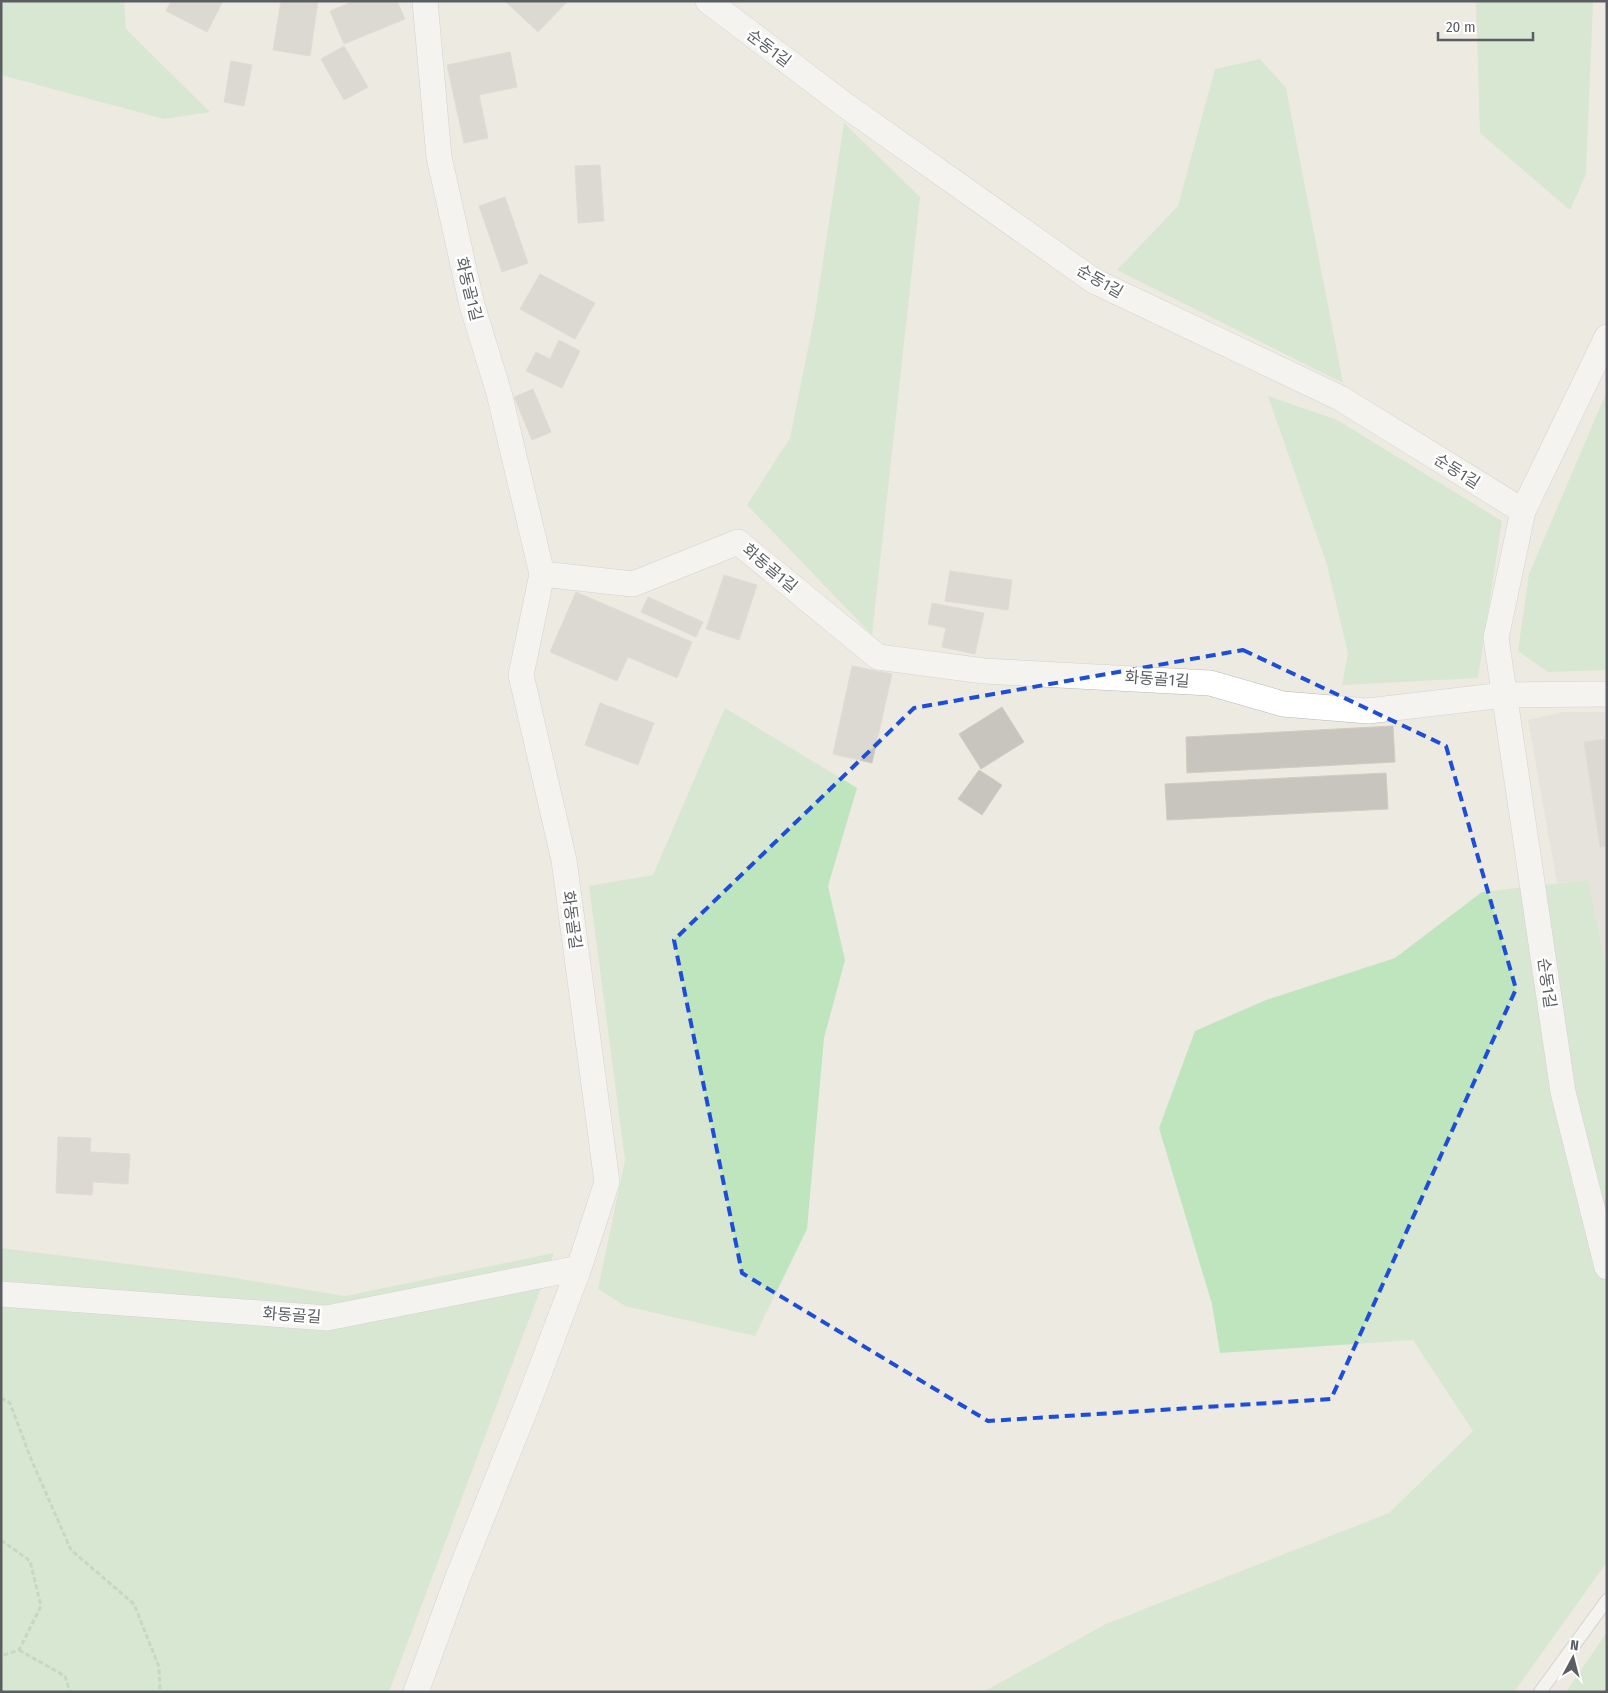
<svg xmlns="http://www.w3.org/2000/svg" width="1608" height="1693" font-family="'Fira Sans Condensed','Noto Sans KR',sans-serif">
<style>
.industrial{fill:#dedcd6}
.green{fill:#bee5be}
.building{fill:#c8c5bf;stroke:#d1ccc0}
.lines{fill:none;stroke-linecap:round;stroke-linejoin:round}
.lane-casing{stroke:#b4b8bc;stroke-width:14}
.street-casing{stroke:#b4b8bc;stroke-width:26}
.path{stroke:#96c4a2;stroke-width:3;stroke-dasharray:5 2.5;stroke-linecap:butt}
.lane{stroke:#fff;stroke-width:12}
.street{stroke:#fff;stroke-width:25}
.marked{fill:none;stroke:#1d4ed8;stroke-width:4;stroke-dasharray:10 6;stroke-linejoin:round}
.labels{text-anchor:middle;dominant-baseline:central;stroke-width:5;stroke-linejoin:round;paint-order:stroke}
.street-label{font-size:16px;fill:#5a5e62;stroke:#fff}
</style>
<rect width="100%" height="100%" fill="#edeae1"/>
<!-- industrial -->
<path class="industrial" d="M1564,712H1607V972L1588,880L1557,883L1528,720Z"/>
<!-- green -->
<path class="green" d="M1,1H124L126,29L210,112L164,119L1,75Z
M1476,1H1593L1586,174L1570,210L1480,133Z
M1260,59L1286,88L1343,383L1117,270L1178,206L1215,69Z
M844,123L920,197L872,635L747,505L790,438L815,314Z
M1607,391V670L1548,672L1518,651L1529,574Z
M1268,396L1337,420L1502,521L1478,678L1342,685L1348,653L1327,565Z
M725,708L857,788L828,886L845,960L824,1038L807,1229L755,1336L625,1306L598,1289L625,1160L589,886L653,875Z
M1588,880L1607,972V1562L1514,1692H983L1106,1624L1389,1513L1473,1431L1413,1340L1220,1353L1212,1304L1159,1128L1195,1031L1266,1000L1395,958L1482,892Z
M1,1248L223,1276L345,1296L554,1253L389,1692H1Z
M1607,1632V1692H1566Z"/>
<!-- building -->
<path class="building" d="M171,1H223L207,32L166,11Z
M281,1H318L310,56L273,50Z
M354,1H397L405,19L344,44L330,11Z
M505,1H564L566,3L538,32Z
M344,46L368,87L344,100L321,59Z
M510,52L517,87L479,95L488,138L464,143L447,65Z
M231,61L252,65L244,106L224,102Z
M600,165L604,221L578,223L575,166Z
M505,197L528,263L502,272L479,206Z
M540,274L595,303L575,339L520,309Z
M559,340L580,351L562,388L526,371L536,352L550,359Z
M533,389L551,432L532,440L514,397Z
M950,571L1012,580L1008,610L945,601Z
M724,575L757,585L739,640L706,629Z
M576,592L692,642L677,678L628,657L617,681L550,652Z
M648,597L703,622L696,637L641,612Z
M932,603L984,613L975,654L942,647L946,628L928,624Z
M852,666L892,674L872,763L833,754Z
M600,703L654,723L638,765L585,745Z
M1002,707L1024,742L981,769L959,734Z
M1393,726L1395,762L1187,773L1186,737Z
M1607,739V846L1600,847L1584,742Z
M979,770L1002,785L982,815L958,799Z
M1386,773L1388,809L1167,820L1165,784Z
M58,1137L91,1138L90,1152L130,1154L128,1184L93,1182L92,1195L56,1193Z"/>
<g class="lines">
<defs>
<path id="lane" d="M1540,1692L1607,1600"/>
<path id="street" d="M425,1L439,157L472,305L499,393L542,574L633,584L738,542L878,657L984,671L1210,683L1283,704L1368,711L1504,695L1607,694
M708,1L845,105L1094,281L1340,398L1523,511
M1607,337L1523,511L1496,638L1563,1092L1607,1267
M1,1294L327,1318L579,1268
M416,1692L458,1577L529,1400L579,1268L607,1182L564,860L521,675L542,574"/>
</defs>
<!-- lane casing -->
<use href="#lane" class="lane-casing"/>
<!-- street casing -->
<use href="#street" class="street-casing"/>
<!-- path -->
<path class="path" d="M1,1398L10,1403L31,1459L71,1550L134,1604L159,1667L160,1692
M1,1540L30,1561L41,1606L19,1650L1,1656
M19,1650L65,1676L70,1692"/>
<!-- lane -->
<use href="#lane" class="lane"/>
<!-- street -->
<use href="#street" class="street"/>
</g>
<!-- marked area -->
<path d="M0 0H1608V1693H0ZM1243,650L1446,746L1516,989L1331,1399L988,1421L742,1273L674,940L914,708Z" fill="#edeae1" fill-opacity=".55" fill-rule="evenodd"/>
<path class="marked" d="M1243,650L1446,746L1516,989L1331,1399L988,1421L742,1273L674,940L914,708Z"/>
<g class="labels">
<!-- street labels -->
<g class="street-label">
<text transform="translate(769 48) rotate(37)">순동1길</text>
<text transform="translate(1100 281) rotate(30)">순동1길</text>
<text transform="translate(469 289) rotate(76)">화동골1길</text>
<text transform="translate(1457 471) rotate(32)">순동1길</text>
<text transform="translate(770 568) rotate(40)">화동골1길</text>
<text transform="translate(1157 679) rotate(4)">화동골1길</text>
<text transform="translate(572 920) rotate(82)">화동골길</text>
<text transform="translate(1547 983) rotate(82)">순동1길</text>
<text transform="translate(292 1315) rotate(4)">화동골길</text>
</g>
</g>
<!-- border -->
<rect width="1608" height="1693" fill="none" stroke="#5a5e62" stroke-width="5"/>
<!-- north arrow -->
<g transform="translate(1573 1658) rotate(7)" stroke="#ffffff" stroke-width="4" paint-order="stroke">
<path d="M0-4L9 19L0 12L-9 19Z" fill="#5a5e62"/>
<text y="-8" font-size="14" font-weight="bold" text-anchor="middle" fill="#5a5e62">N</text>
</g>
<!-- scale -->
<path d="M1438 32v8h95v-8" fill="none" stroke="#5a5e62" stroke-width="2.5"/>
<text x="1446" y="32" font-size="15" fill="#5a5e62" stroke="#ffffff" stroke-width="4" paint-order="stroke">20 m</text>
</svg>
